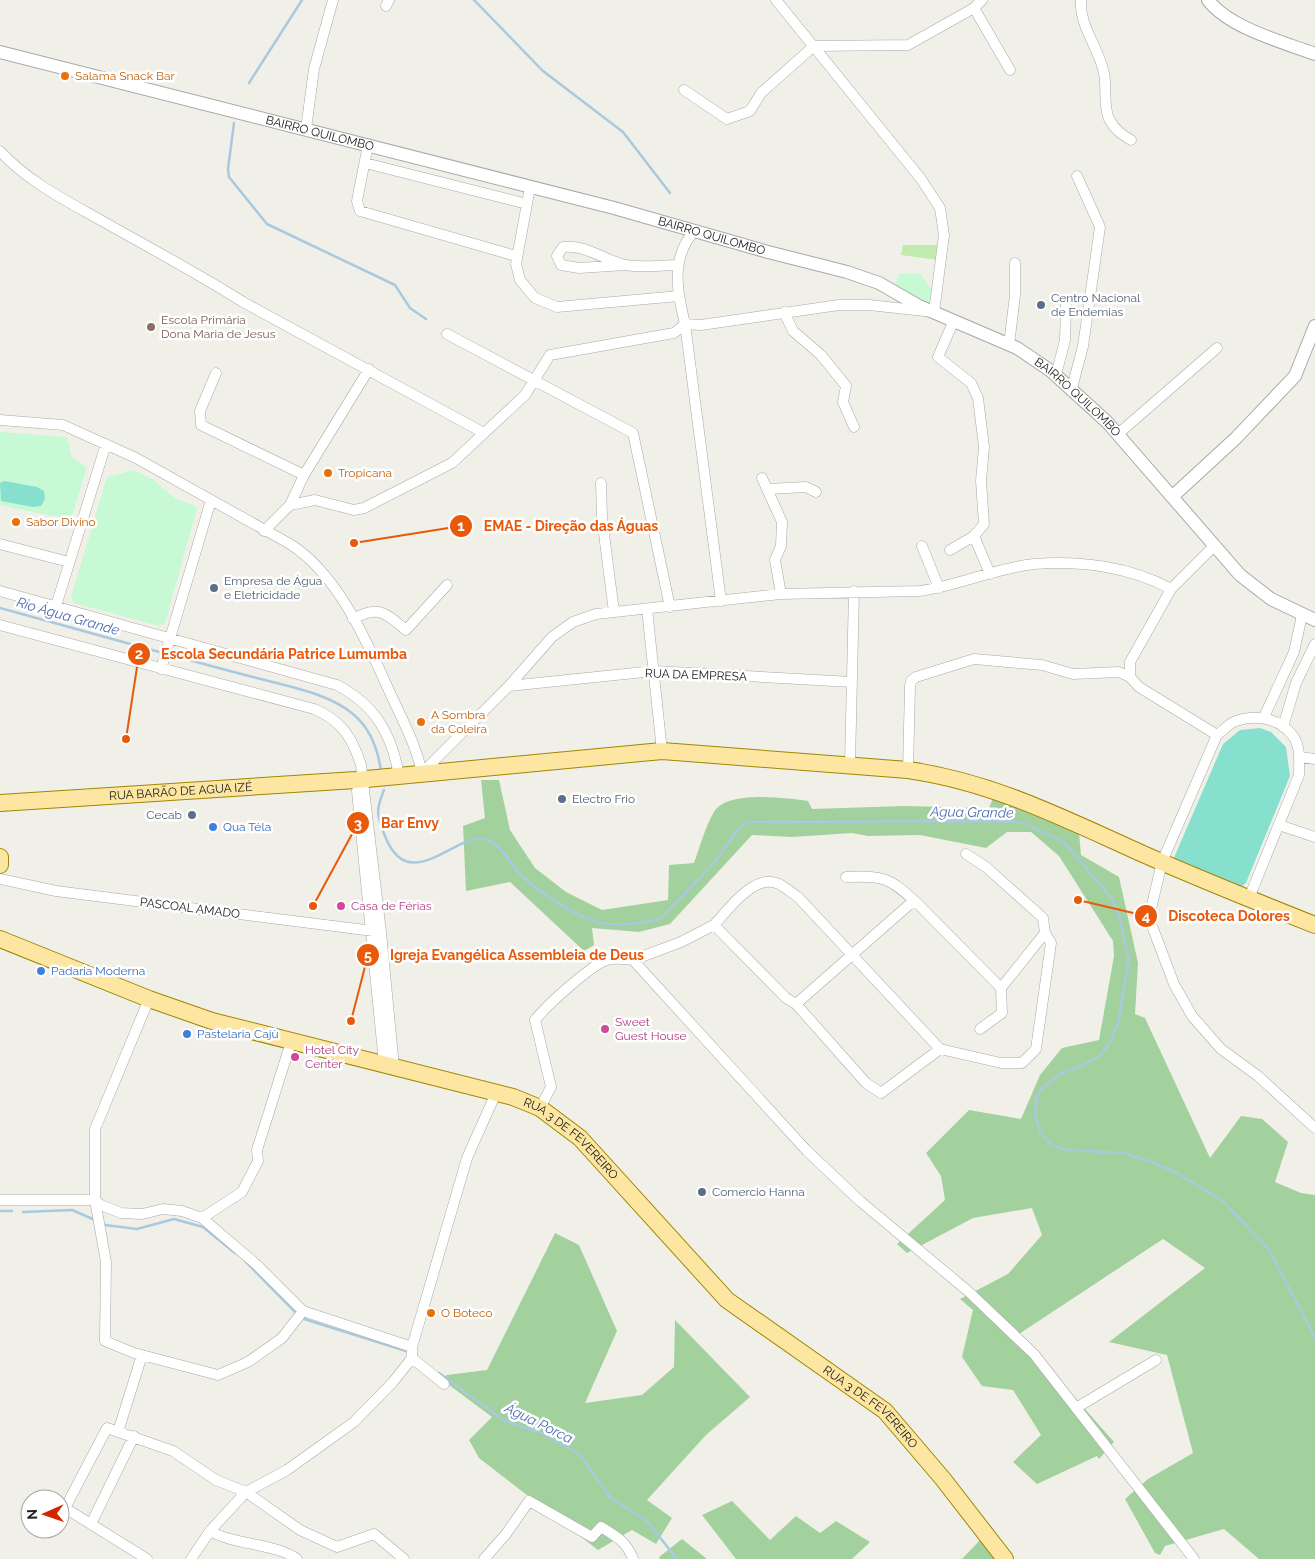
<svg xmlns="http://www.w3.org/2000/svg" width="1315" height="1559" font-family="Raleway,sans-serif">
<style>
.grass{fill:#c1ebaf}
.forest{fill:#a3d19d}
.park{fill:#c7fad4}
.pitch{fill:#87e0cd}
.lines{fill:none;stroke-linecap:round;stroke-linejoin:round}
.stream{stroke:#a9c9df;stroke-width:2.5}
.minor-casing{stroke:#a8a8a8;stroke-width:11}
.tertiary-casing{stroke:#a8a8a8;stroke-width:14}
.primary-casing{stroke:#9f8700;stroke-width:18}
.minor{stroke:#fff;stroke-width:10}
.tertiary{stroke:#fff;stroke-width:12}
.primary{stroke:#fce6a2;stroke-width:16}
.food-dot{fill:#e8710a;stroke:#fff;stroke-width:2}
.service-dot{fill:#5c6f8a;stroke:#fff;stroke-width:2}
.education-dot{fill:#8d6e63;stroke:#fff;stroke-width:2}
.shop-dot{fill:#3f7fe0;stroke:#fff;stroke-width:2}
.hotel-dot{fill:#d1479c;stroke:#fff;stroke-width:2}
.labels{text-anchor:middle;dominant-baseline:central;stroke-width:5;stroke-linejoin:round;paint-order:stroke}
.food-label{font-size:12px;fill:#c56008;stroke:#fff;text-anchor:start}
.street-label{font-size:12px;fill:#212121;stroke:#fff}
.service-label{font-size:12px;fill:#4e5e75;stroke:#fff;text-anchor:start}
.education-label{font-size:12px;fill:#785e54;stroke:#fff;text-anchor:start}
.shop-label{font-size:12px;fill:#366cbe;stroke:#fff;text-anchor:start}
.hotel-label{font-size:12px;fill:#b23c85;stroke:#fff;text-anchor:start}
.water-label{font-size:14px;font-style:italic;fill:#4c6db3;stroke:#fff}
.leader{fill:none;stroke:#e8590c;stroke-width:2}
.callout-dot{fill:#e8590c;stroke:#fff;stroke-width:2}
.mark-label{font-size:15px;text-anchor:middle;font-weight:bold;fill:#fff}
.callout-label{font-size:14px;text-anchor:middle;font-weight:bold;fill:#e8590c;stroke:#fff;stroke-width:5;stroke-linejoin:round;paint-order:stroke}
</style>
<rect width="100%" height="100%" fill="#f1f0e8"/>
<!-- grass -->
<path class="grass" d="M903,245H939L938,260L901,255Z"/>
<!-- forest -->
<path class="forest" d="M481,780H499L510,830L535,868L566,892L602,910L668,900L669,865L694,863C700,847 705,827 714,812C727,790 786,798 808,801L812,809L904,806L989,808L997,789L1079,833L1081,855L1119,877L1138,963L1135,1014L1145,1018L1210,1158L1241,1116L1262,1119L1288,1142L1275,1182L1301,1193L1315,1195V1559H1259L1224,1529L1165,1546L1160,1555L1155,1553L1125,1499L1148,1479L1193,1453L1167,1355L1109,1342L1205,1268L1163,1239L1019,1334L1114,1442L1099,1459L1097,1456L1037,1484L1013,1462L1041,1435L1013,1390L982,1386L962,1357L973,1310L960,1299L1008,1274L1042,1235L1032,1208L973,1218L907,1253L897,1244L945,1200L941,1176L926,1153L969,1110L1021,1119L1040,1075L1062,1048L1099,1040L1114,956L1113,941L1059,856L1031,832H1007L986,848L920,835L868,836L852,833L792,837L752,835L670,924L639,932L592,928L594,945L584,951L510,882L466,891L463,826L485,818Z
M555,1233L579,1245L617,1331L585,1403L642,1395L674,1367L675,1320L750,1397L706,1435L647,1500L672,1518L656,1544L632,1530L598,1550L479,1458L469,1440L492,1417L441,1379L447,1375L487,1370Z
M732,1501L770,1540L796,1516L820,1533L836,1521L870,1542L852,1559H736L702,1515Z
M682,1539L707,1559H660L659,1557Z
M980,1540L996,1559H962Z"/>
<!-- park -->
<path class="park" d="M900,273L921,274L934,293L930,307L895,284Z
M0,432L67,437L72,457L87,467L71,520L0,505Z
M134,470L152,479L176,499L194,505L197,509L165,623L159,626L74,603L71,597L107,477Z"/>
<!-- pitch -->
<path class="pitch" d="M5,481L37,487L44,491L45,499L41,506L33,507L1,501L0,483Z
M1260,728L1271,732L1286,747L1290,776L1246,883L1241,887L1173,860L1223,744L1240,730Z"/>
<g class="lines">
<!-- stream -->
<path class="stream" d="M474,0L543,71L623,132L670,193
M249,83L302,0
M234,123L228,169L229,177L267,224L395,285L410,308L426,319
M0,608L163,653
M168,654C200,663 232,672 265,680C294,688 329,694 353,714C371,729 378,749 381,771
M384,790C375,812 377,815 385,836C409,898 457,831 486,839C501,844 511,866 523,877C540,893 578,918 601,923C619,926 644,924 661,918L715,862L737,830L747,822L1003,821L1024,823L1065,843L1112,899L1120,919L1129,960L1118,1023L1111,1041L1100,1056L1085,1064L1060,1074L1040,1090L1036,1101L1035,1115L1040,1131L1051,1145L1067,1150L1124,1153L1149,1161L1177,1173L1223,1201L1270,1251L1315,1338
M0,1211H12
M23,1212L72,1210L95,1220
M105,1225L137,1229L174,1219L203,1227L235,1253
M246,1262L295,1312
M304,1319L406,1351
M439,1373L505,1421L542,1433L579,1454L611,1498L647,1521L677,1559"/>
<defs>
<path id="minor" d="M1081,0C1079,26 1099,48 1104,73C1107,88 1103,105 1109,119C1115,130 1121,134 1131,140
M386,6L389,0
M974,8L1010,70
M684,90L727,119L750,111L761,93L814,46L908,45L974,8L982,0
M306,129L314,69L333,0
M368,145L357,201L360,211L516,256
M0,151C28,182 67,201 104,222C150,248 197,273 243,302L484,433
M365,163L527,204
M530,187L516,264L520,280L535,298L557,307L679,296
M695,230C670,258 677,291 685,324L721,601
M626,265L579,268L561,265L557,256L563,247C586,244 605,261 626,265C642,268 661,265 677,265
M784,312L793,331L821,355L846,386L843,402L854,427
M447,334L633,433L670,607
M1009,345L1015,295V263
M216,373L200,411L201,425L304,475
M1056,375L1065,340L1066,305
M1072,388L1083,346L1100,227L1077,176
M0,420L63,425L136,458L290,544C339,575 368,644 391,695C403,721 416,745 422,773
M1118,434L1217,348
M762,478L782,522L781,546L775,560L781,594
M601,483L602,518L614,612
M768,489L806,487L816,492
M290,505L315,500L354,510L364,508L452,463L525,395L550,355L674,333L685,324L701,325L839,305H869L934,312L944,235L940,208L921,179L776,0
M264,531L290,505L304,475L369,369
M974,536L990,574
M0,544L69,562
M922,546L939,588
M1214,546L1171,589L1130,662V677L1139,687L1217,735
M950,550L974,536L984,524L981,481L984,447L978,398L971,383L938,357L954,320
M0,591L337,685C375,705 392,734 399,776
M56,606L106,444
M647,609L662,751
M353,619C379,604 386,614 406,630L447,585
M0,625L314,709C341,720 352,737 361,765L381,932L394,1067
M161,669L211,500
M509,686L654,671L852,682
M1264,717L1294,652L1302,615
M1283,727L1296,683L1315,644
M1300,757L1315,759
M850,764L854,591
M908,770L910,686L911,681L916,677L974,659L1042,665L1073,674L1119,672L1130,677
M422,773L509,686L552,637L573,622L596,614L781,594L919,591C958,586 995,568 1034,564C1080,560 1131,567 1171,589
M357,791L384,1063
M1279,825L1315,837
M846,877C884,875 890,878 918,904
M0,879L56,891L381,932
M1249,898L1299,775C1299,762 1301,747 1293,736C1280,718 1255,714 1236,721C1229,723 1223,731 1217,735L1162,862L1149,918L1174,984L1192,1016L1221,1049L1258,1076L1315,1128
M714,925C728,910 755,872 779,884C785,887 792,893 798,897L940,1049
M633,960L681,942L714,925L786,998L796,1004L911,903L918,904L1001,988L1045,933L1043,918L986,867L966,854
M149,999L95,1129V1200L106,1262L105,1341L134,1353L218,1375L248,1362L282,1338L303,1311
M796,1004L866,1083L881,1093L940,1049L1001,1063H1022L1036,1049L1051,943L1045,933
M980,1029L1002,1013L1001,988
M540,1108L551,1087L535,1020C548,1004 584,972 602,962C612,957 622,959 633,960L807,1151L860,1201L969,1292L1034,1354L1194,1559
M0,1200H95L101,1205L121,1213L142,1214L163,1209L182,1211L202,1218L257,1265L303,1311L412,1347
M202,1218L242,1192L258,1161L257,1150L291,1042
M412,1358L444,1384
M1076,1408L1156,1360
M118,1432L142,1355
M60,1507L65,1508L147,1559
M65,1508L107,1428L173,1451L216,1480L246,1492L300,1530L337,1547L374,1534L404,1559
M91,1524L134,1436
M210,1531C237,1546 275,1543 297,1559
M191,1559L210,1531L246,1492L287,1470L354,1422L393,1382L412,1358V1347L467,1158L496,1093
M484,1559L506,1534L529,1501L592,1537L601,1527C616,1536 627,1542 633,1559"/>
<g id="tertiary">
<path d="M1208,0C1229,28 1283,42 1315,54"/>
<path id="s1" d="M0,52L614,208L768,252L847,272L879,283L919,306L1017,348L1051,371L1107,422L1240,575L1271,599L1315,620"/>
<path d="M1173,496L1236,438L1295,376L1315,326"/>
</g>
<g id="primary">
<path id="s2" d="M0,803L356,780L662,751L908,770C993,782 1065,819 1143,854C1200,879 1257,902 1315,925"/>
<path d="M0,857V865"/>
<path id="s3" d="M0,939L149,999L212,1021L513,1097L540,1108L580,1138L727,1300L885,1411L943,1479L1005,1559"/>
</g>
</defs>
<!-- minor casing -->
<use href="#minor" class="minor-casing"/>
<!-- tertiary casing -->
<use href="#tertiary" class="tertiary-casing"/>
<!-- primary casing -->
<use href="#primary" class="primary-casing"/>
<!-- minor -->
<use href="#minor" class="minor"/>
<!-- tertiary -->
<use href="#tertiary" class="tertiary"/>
<!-- primary -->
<use href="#primary" class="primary"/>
</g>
<!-- markers -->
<g class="food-dot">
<circle cx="65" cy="76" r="5"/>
<circle cx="328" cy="473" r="5"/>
<circle cx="16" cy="522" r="5"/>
<circle cx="421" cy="722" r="5"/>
<circle cx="431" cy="1313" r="5"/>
</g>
<g class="service-dot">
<circle cx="1041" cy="305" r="5"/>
<circle cx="214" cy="588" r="5"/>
<circle cx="562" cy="799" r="5"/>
<circle cx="192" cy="815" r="5"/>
<circle cx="702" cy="1192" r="5"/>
</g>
<circle class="education-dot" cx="151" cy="327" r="5"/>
<g class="shop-dot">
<circle cx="213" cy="827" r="5"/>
<circle cx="41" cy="971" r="5"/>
<circle cx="187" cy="1034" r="5"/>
</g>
<g class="hotel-dot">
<circle cx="341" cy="906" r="5"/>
<circle cx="605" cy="1029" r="5"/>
<circle cx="295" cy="1057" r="5"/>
</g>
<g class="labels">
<!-- food labels -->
<g class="food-label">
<text x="75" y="76">Salama Snack Bar</text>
<text x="338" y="473">Tropicana</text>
<text x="26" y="522">Sabor Divino</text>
<text x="431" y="715">A Sombra<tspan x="431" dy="14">da Coleira</tspan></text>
<text x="441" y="1313">O Boteco</text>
</g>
<!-- street labels -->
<g class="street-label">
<text stroke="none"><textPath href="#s1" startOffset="330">BAIRRO QUILOMBO</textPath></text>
<text stroke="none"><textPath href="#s1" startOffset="735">BAIRRO QUILOMBO</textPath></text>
<text stroke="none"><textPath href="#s1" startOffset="1140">BAIRRO QUILOMBO</textPath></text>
<text transform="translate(696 675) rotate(2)">RUA DA EMPRESA</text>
<text stroke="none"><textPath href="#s2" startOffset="181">RUA BARÃO DE AGUA IZÉ</textPath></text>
<text transform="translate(190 908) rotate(7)">PASCOAL AMADO</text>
<text stroke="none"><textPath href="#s3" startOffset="610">RUA 3 DE FEVEREIRO</textPath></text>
<text stroke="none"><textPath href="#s3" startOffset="1015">RUA 3 DE FEVEREIRO</textPath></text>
</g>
<!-- service labels -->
<g class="service-label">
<text x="1051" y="298">Centro Nacional<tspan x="1051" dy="14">de Endemias</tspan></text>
<text x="224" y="581">Empresa de Água<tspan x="224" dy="14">e Eletricidade</tspan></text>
<text x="572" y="799">Electro Frio</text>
<text x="182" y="815" text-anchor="end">Cecab</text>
<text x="712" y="1192">Comercio Hanna</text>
</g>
<!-- education labels -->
<g class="education-label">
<text x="161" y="320">Escola Primária<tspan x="161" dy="14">Dona Maria de Jesus</tspan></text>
</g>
<!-- shop labels -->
<g class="shop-label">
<text x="223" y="827">Qua Téla</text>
<text x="51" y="971">Padaria Moderna</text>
<text x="197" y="1034">Pastelaria Cajù</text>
</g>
<!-- hotel labels -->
<g class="hotel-label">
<text x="351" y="906">Casa de Férias</text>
<text x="615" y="1022">Sweet<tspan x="615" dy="14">Guest House</tspan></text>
<text x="305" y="1050">Hotel City<tspan x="305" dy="14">Center</tspan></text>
</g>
<!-- water labels -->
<g class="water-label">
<text transform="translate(68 616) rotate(16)">Rio Água Grande</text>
<text transform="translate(972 812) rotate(1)">Agua Grande</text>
<text transform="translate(539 1423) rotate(26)">Água Porca</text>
</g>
</g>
<!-- callouts -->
<path class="leader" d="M354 543L461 526M126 739L139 654M313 906L358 823M1078 900L1146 916M351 1021L368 955"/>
<g class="callout-dot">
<circle cx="354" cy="543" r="5"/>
<circle cx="126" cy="739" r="5"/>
<circle cx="313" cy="906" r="5"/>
<circle cx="1078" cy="900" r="5"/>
<circle cx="351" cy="1021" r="5"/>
<circle cx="461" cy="526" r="12"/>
<circle cx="139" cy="654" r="12"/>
<circle cx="358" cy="823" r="12"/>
<circle cx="1146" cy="916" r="12"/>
<circle cx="368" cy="955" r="12"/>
</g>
<g class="mark-label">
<text x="461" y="531">1</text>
<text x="139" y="659">2</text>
<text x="358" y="829">3</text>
<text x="1146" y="921">4</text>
<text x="368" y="961">5</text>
</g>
<g class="callout-label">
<text x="571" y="531">EMAE - Direção das Águas</text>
<text x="284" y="659">Escola Secundária Patrice Lumumba</text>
<text x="410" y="828">Bar Envy</text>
<text x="1229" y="921">Discoteca Dolores</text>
<text x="517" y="960">Igreja Evangélica Assembleia de Deus</text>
</g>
<!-- north arrow -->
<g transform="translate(45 1514) rotate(268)"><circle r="24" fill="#ffffff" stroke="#a6a6a6"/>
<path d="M0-4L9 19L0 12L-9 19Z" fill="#d32600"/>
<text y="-8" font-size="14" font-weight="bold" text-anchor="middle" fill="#212121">N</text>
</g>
</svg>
